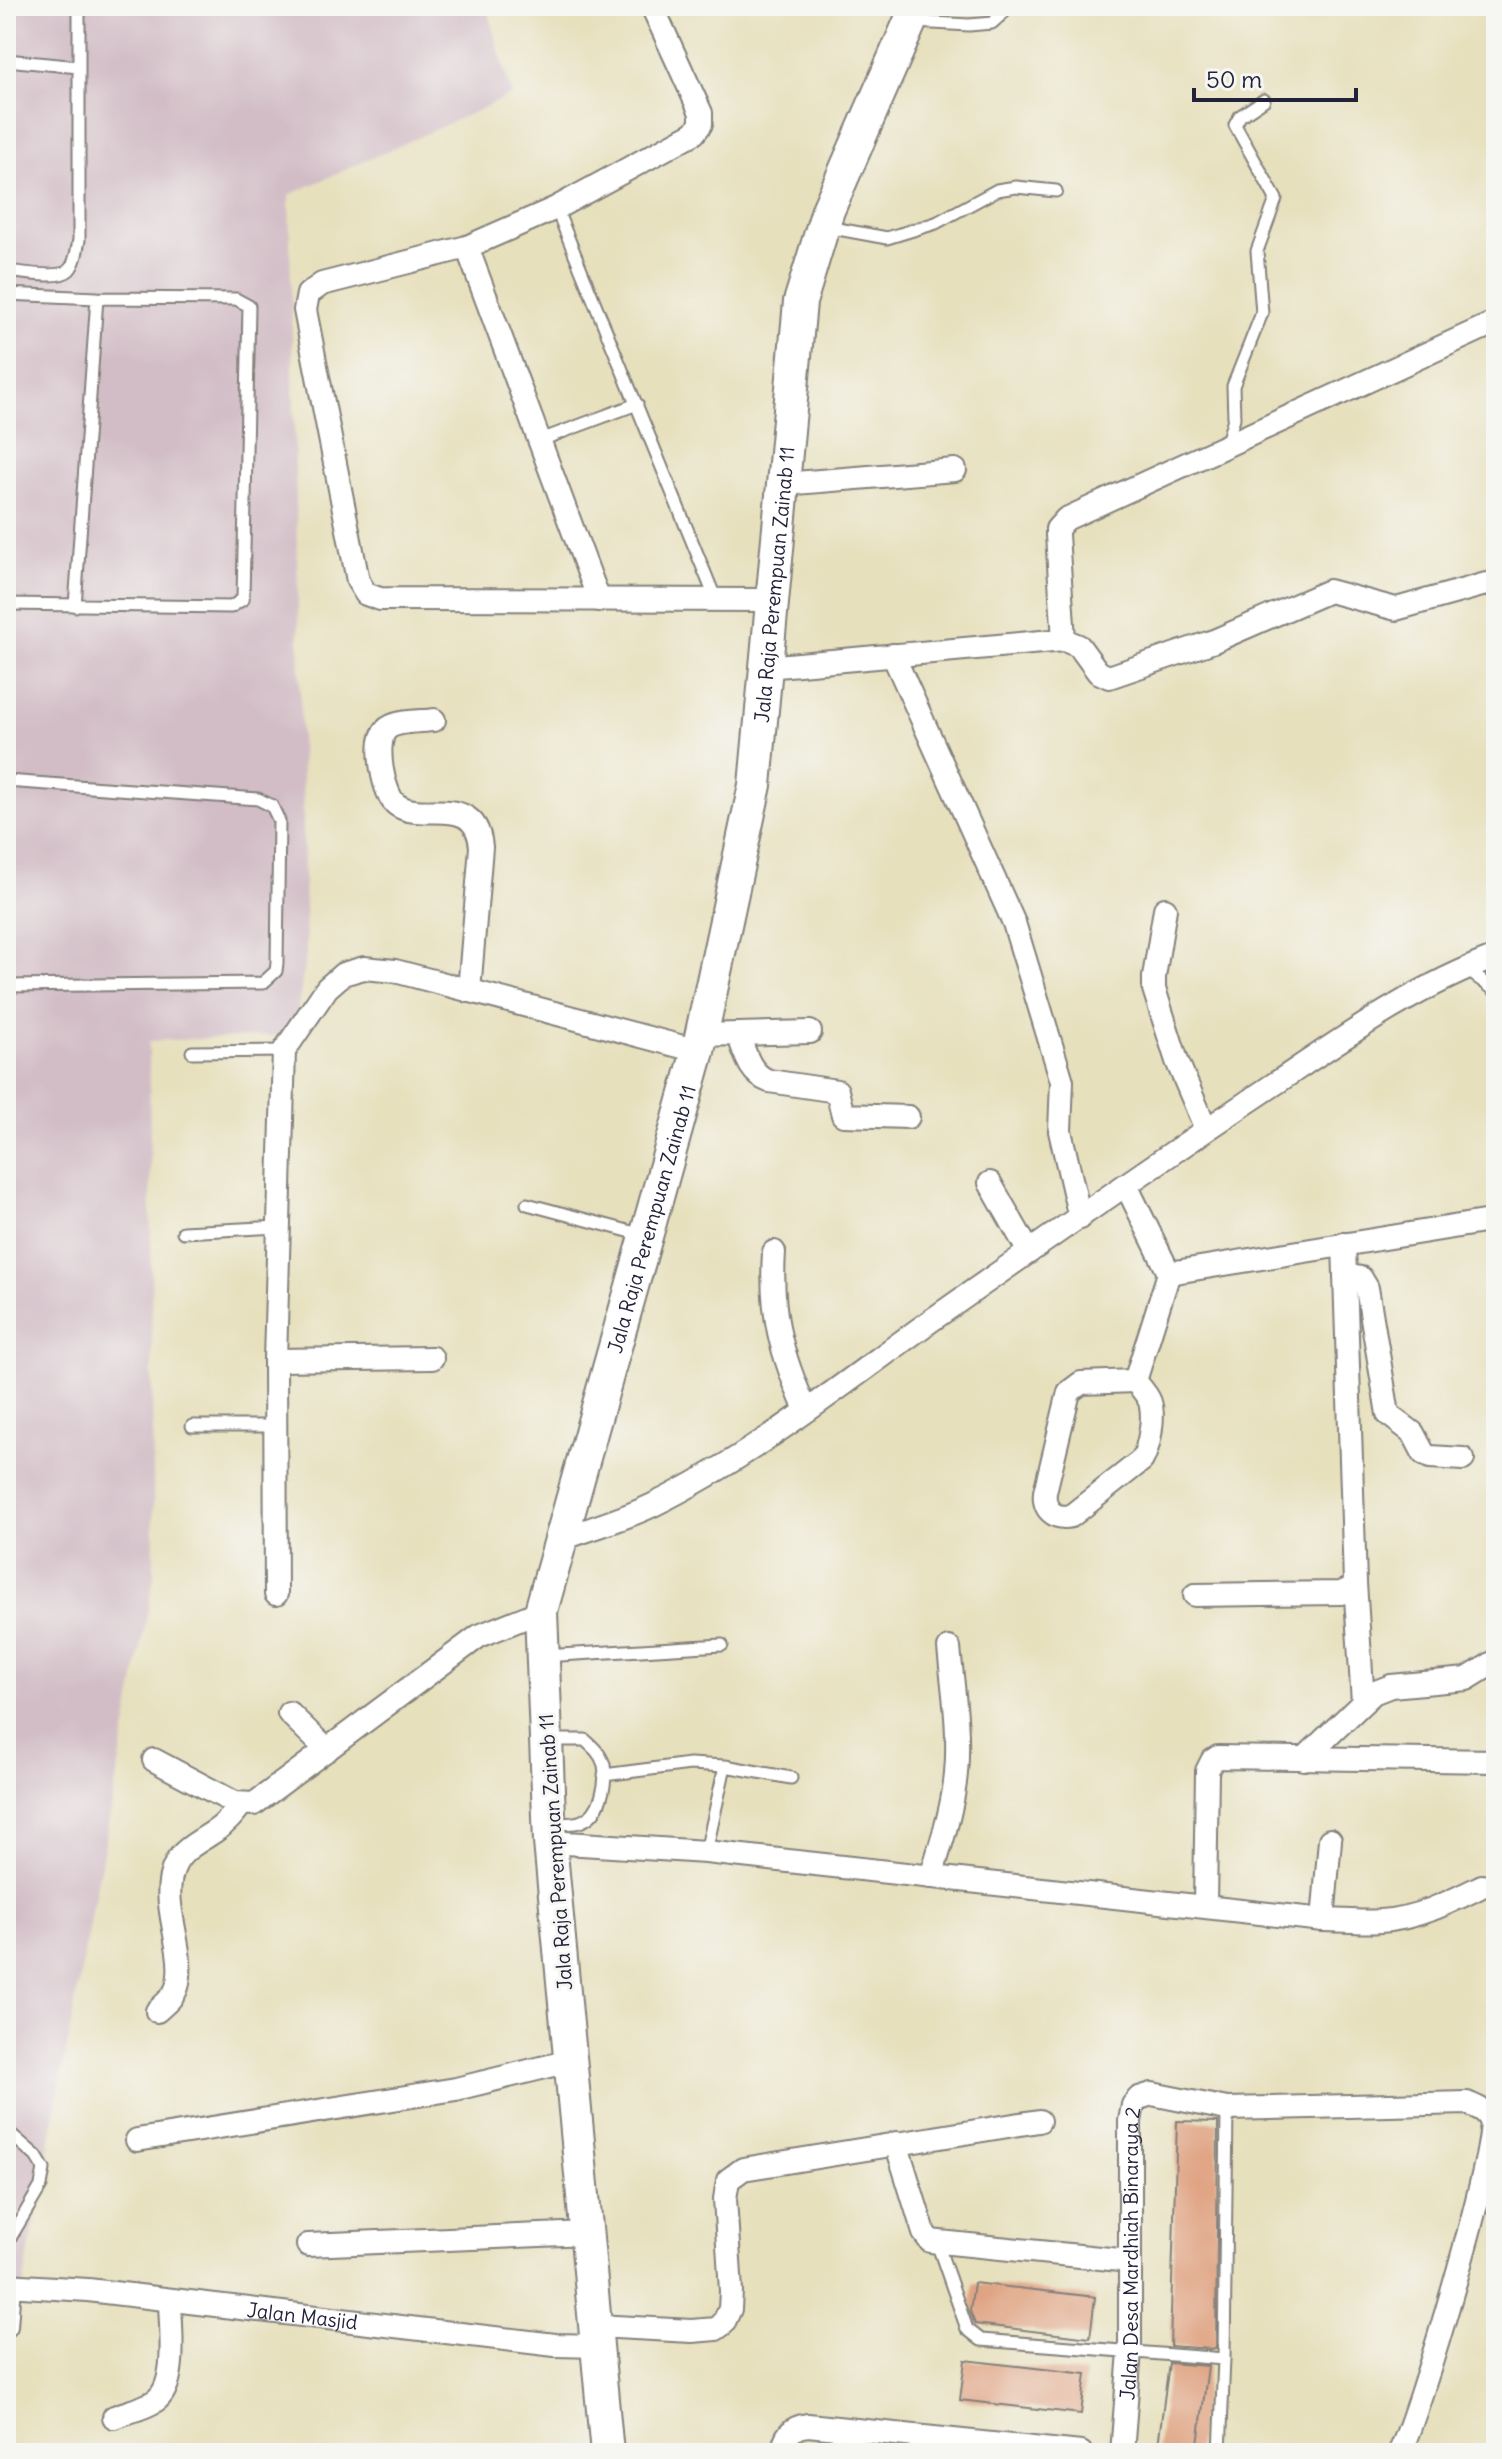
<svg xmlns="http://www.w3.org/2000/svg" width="1502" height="2459" font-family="Delius,sans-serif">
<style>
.industrial{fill:#d2bdc6}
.building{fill:#e0a484}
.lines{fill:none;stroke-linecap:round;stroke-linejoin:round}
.lane-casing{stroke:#84817c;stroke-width:15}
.street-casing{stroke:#84817c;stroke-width:26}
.secondary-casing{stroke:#84817c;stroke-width:36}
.lane{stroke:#fff;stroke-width:11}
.street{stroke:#fff;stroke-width:22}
.secondary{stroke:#fff;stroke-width:32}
.labels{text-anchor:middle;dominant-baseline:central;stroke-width:6;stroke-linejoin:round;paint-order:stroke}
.street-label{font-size:20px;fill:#22223b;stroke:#f6f6f2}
</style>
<rect width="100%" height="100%" fill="#f6f6f2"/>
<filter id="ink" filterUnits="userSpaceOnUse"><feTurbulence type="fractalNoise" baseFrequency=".0125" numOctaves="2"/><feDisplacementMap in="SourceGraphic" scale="16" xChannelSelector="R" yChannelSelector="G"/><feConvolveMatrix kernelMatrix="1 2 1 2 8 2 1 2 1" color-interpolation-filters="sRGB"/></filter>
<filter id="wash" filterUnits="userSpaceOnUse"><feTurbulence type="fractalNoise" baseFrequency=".006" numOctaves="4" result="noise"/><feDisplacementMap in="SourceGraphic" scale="32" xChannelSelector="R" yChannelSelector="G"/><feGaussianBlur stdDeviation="1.8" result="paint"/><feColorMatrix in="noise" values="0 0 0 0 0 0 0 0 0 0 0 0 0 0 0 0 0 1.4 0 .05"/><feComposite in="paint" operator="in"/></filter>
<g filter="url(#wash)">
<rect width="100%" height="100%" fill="#e7e0bd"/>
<!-- industrial -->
<path class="industrial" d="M6,6H486L512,95L289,195L306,954L294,1035L149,1041L154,1576L6,2377Z"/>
<g id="blocks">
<!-- building -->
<path class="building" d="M1177,2121L1218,2122L1216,2348L1210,2349L1170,2346Z
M974,2283L1095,2297L1090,2338L975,2324L970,2311Z
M965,2360L1086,2374L1081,2414L960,2400Z
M1169,2363L1208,2366L1197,2453H1157Z"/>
</g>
</g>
<g filter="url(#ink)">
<use href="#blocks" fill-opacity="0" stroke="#84817c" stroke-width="2"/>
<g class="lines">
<defs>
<path id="lane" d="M915,22L969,25L992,23L1011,6
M6,60L79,67
M556,208L716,600
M827,227L887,238L936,223L997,190L1016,187L1056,191
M6,271C20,272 59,280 69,270C76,263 77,249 79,240V6
M6,294L97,298L75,606
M538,441L637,404
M1226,446L1234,418L1233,386L1262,313L1257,251L1276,199L1235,125L1240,116L1264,100
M6,604L231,607L243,599L249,306L236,299L97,298
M6,781L258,799L272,806L279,821L277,963L276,971L263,983L6,986
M1467,970L1496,991
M192,1052L284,1051
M527,1204L643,1235
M183,1232L279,1227
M192,1426H275
M544,1656L722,1645
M550,1740H585C593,1747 601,1754 604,1765C607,1783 601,1814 582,1821C574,1825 560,1823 551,1824
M604,1775L690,1764L725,1766L791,1778
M706,1852L725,1766
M6,2130L36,2156L44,2169L41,2186L6,2245
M937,2243L967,2329L981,2340L1224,2359
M1220,2453L1224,2359L1227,2109"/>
<g id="street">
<path d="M652,6L701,113V124L694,133L556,208L467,247L322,284L308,294L305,310L358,581L366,594L380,599L772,600"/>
<path d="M467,247L599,600"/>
<path d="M783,484L955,470"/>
<path d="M1064,640L1057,535V529L1066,519L1496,322"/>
<path d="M893,655L1014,923L1062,1081L1060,1131L1080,1218"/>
<path d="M766,667L1064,640L1079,646L1098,672L1109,677L1214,641L1329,591L1396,609L1486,584"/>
<path d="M434,720C421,722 395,720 386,730C374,742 383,796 397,805C416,818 444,806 464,816C476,822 480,836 481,847L469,991"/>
<path d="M1165,909L1154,977V989L1177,1061L1206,1129"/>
<path d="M738,1034L810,1032"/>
<path d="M701,1035L738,1034C745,1052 749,1074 769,1081L837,1091L843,1115L908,1117"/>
<path d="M990,1183L1029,1252"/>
<path d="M1126,1185L1169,1273L1496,1220"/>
<path d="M774,1252C770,1313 781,1354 806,1410"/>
<path d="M1345,1275L1361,1278L1367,1288L1388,1414L1413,1433L1424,1454L1430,1457L1463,1459"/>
<path d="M275,1360L432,1358"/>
<path d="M1135,1381C1140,1387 1147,1394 1150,1402C1155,1417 1149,1447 1142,1460L1071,1516C1054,1520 1043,1509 1045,1492L1069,1392L1081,1383Z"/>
<path d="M1135,1381L1169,1273"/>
<path d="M562,1539C592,1528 624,1519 653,1505C751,1457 840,1386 929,1322C1041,1243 1153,1165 1267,1089C1339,1041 1414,987 1496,957"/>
<path d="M1355,1583L1363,1702"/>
<path d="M276,1594L275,1360L284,1051L327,988L343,974L364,968L395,971L698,1051"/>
<path d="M1195,1595L1341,1593L1352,1588L1355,1583L1344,1244"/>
<path d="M289,1713L327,1750"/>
<path d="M1304,1759L1373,1693L1391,1686L1467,1679L1496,1661"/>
<path d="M154,1760L235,1803L254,1804L479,1636L541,1611"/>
<path d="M550,1842L706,1852L1323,1920C1342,1920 1362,1923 1380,1921C1417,1919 1450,1902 1482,1886"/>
<path d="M931,1877C941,1843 953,1809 956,1773C960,1732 953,1689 949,1648"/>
<path d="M1205,1905L1207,1771L1212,1761L1218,1757L1496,1761"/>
<path d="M1323,1920L1330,1840"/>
<path d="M157,2011C165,2004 174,1997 177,1987C188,1950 156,1899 176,1863C184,1848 202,1840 215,1831C226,1824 233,1815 241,1805"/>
<path d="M137,2140L456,2089L570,2061"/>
<path d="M896,2143L924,2233L930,2241L1130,2261"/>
<path d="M308,2245L587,2233"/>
<path id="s1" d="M6,2285L88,2290L555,2345L598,2346"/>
<path d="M6,2326L9,2286"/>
<path d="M596,2326L692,2331L716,2329L723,2324L730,2309L731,2291L725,2199L728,2180L743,2169L1039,2121"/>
<path d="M114,2417C126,2412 143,2409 155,2401C179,2385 170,2326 170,2300"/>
<path d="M783,2453C784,2436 791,2427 808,2425L1081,2453"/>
<path id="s2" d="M1122,2453L1130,2351V2121L1133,2105L1139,2098L1152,2094L1227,2109L1467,2103C1476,2107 1487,2110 1491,2121C1499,2142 1416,2425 1399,2453"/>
</g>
<g id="secondary">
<path id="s3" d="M607,2453L550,1842L541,1611L698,1051L755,785L800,302L828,210L917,6"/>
</g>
</defs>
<!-- lane casing -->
<use href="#lane" class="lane-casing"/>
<!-- street casing -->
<use href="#street" class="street-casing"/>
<!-- secondary casing -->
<use href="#secondary" class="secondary-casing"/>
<!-- lane -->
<use href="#lane" class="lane"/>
<!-- street -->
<use href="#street" class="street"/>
<!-- secondary -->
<use href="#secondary" class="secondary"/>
</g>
</g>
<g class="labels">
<!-- street labels -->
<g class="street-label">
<text stroke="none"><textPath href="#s3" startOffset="1900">Jala Raja Perempuan Zainab 11</textPath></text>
<text stroke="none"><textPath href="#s3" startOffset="1252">Jala Raja Perempuan Zainab 11</textPath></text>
<text transform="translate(555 1852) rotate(-94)">Jala Raja Perempuan Zainab 11</text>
<text stroke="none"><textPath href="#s2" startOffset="200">Jalan Desa Mardhiah Binaraya 2</textPath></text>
<text stroke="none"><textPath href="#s1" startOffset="298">Jalan Masjid</textPath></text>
</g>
</g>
<!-- margin -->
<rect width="1502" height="2459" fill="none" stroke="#f6f6f2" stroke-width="32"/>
<!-- scale -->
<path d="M1194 88v12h162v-12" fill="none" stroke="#22223b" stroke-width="4"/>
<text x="1206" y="88" font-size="24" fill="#22223b" stroke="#f6f6f2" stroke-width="6" paint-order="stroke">50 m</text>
</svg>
